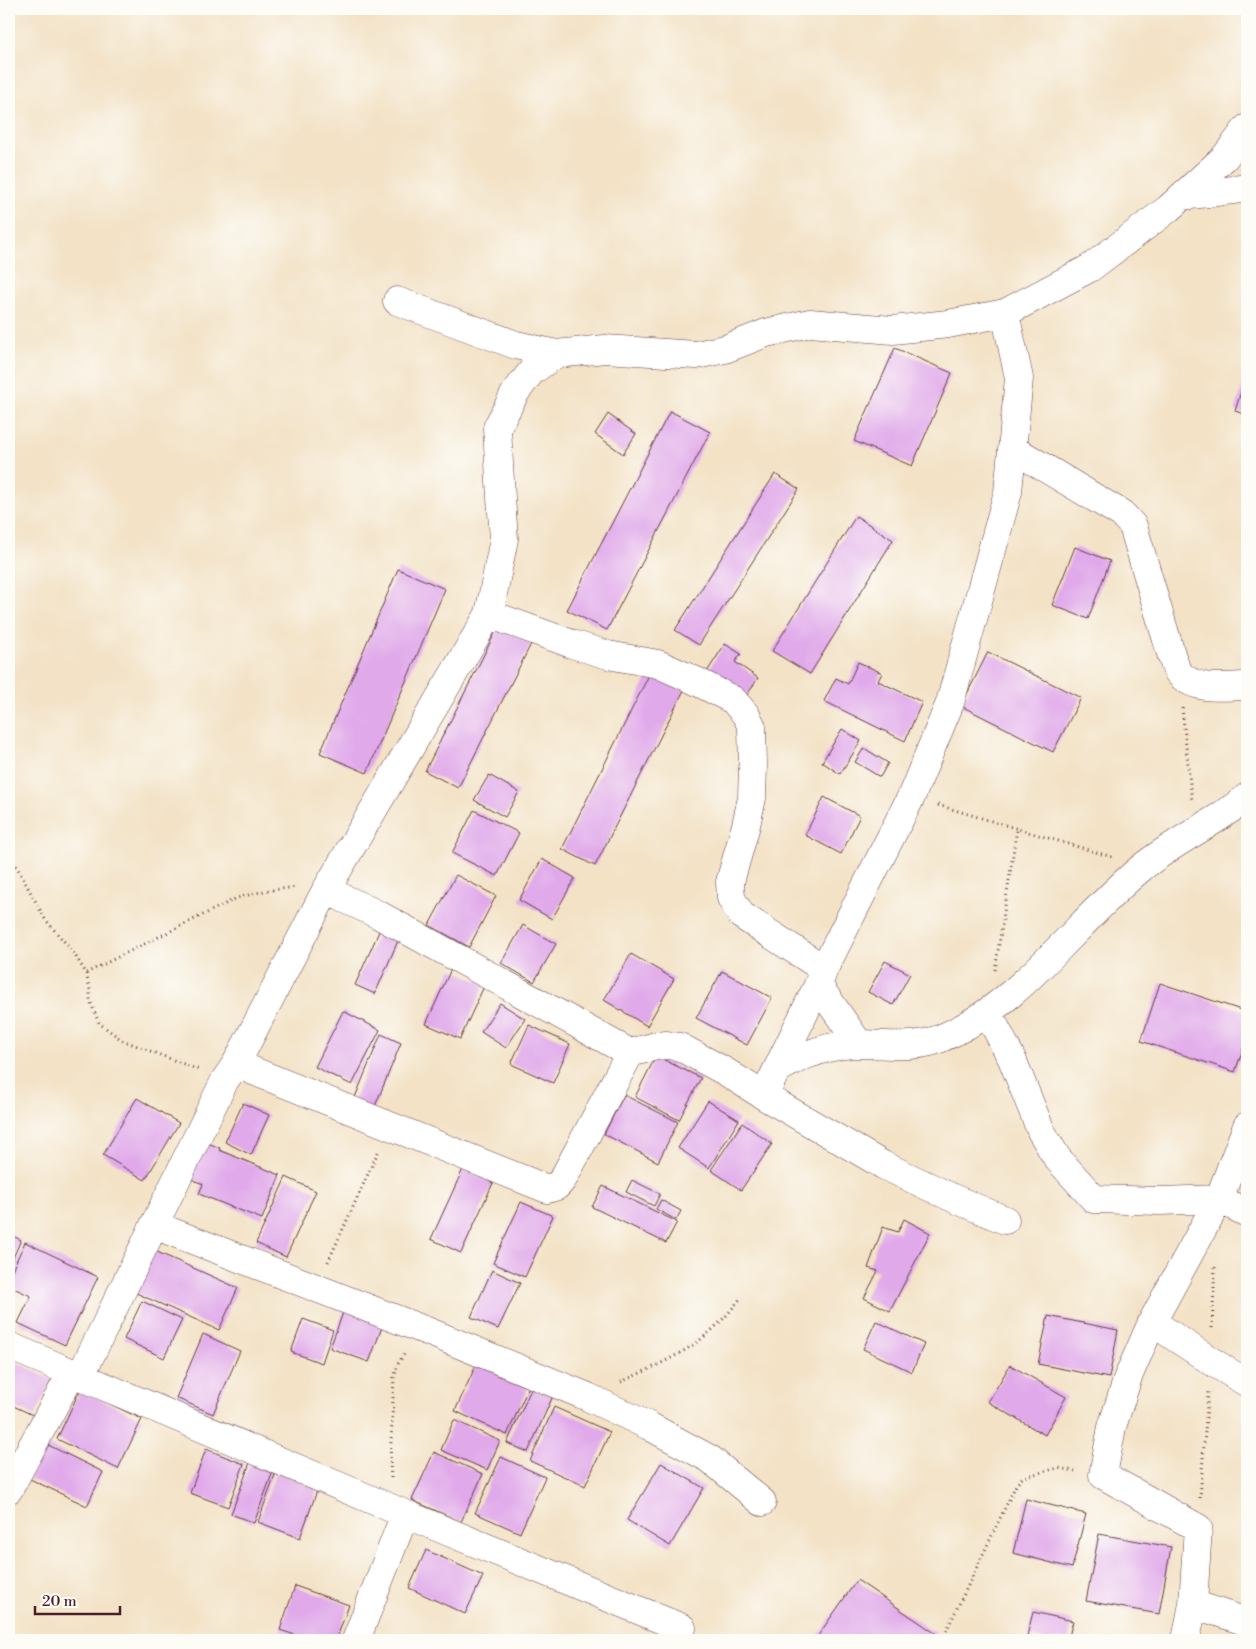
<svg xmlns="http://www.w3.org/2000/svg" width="1256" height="1649" font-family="'Libre Bodoni',serif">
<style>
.building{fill:#e0a9ea}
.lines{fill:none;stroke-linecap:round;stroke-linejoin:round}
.minor-casing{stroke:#633c42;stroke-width:29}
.path{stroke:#633c42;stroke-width:3;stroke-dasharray:1 4;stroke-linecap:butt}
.minor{stroke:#fff;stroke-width:28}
</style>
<rect width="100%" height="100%" fill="#fdfcf7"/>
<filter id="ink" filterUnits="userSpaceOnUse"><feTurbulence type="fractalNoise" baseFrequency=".02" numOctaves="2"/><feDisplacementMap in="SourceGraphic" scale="10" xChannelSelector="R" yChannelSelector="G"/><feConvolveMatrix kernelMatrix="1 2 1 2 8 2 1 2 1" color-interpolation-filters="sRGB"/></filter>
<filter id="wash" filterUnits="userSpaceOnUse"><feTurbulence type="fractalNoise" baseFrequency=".0096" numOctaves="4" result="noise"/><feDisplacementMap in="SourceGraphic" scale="20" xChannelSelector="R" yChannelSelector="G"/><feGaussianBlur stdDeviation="1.12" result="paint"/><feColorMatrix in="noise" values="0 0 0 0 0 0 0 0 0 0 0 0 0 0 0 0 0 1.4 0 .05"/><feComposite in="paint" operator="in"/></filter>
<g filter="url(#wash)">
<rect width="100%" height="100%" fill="#f3e2c6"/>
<g id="blocks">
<!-- building -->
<path class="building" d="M895,348L952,373L912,466L854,441Z
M1247,372V415L1235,411Z
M670,411L710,432L607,630L567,610Z
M608,414L636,434L623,454L595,434Z
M775,474L799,489L699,645L675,630Z
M856,516L893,540L810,674L772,651Z
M1075,547L1110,561L1088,619L1052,605Z
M398,569L445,589L367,773L320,753Z
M498,627L531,644L458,788L425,771Z
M725,644L741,654L735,662L758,678L747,695L724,679L719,688L703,678Z
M988,652L1081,698L1053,752L961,706Z
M858,662L882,673L878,681L922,702L905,741L824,701L836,678L848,684Z
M652,669L686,686L595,866L562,849Z
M842,729L861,741L840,774L822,762Z
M864,748L888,763L880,777L855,762Z
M489,775L519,792L505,817L474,800Z
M824,797L860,816L841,854L805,835Z
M474,810L519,833L497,876L452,853Z
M542,859L575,878L552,919L519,900Z
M456,875L496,896L469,947L429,925Z
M523,925L556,944L534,982L501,963Z
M381,927L400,936L375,994L355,985Z
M631,954L674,979L647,1026L604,1000Z
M885,961L910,974L893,1005L868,992Z
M451,969L485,984L460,1039L426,1024Z
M722,971L772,998L747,1045L696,1018Z
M1160,983L1247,1012V1037L1235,1072L1141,1041Z
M500,1003L525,1019L506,1048L481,1032Z
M343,1011L380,1030L352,1085L315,1067Z
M529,1025L570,1044L553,1083L511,1064Z
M381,1034L401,1043L371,1116L351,1107Z
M656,1056L701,1078L679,1120L635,1097Z
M624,1095L678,1122L658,1162L604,1134Z
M137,1098L179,1123L145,1180L103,1155Z
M708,1101L739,1120L709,1168L678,1148Z
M243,1103L269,1115L251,1155L225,1142Z
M742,1123L772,1144L741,1190L711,1170Z
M203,1141L220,1148L219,1150L280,1175L262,1219L199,1194L203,1184L188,1178Z
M463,1169L493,1183L461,1253L431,1239Z
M286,1177L316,1191L286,1257L256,1243Z
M632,1180L660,1194L654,1206L626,1192Z
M603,1186L677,1222L666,1243L592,1207Z
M661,1200L681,1211L676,1220L656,1209Z
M521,1202L553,1216L525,1277L493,1263Z
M904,1219L930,1233L890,1311L864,1298L878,1271L868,1268L883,1227L898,1232Z
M9,1234L21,1240L12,1260L9,1258Z
M25,1242L98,1277L65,1345L18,1323L31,1296L9,1286V1277Z
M155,1251L238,1288L219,1330L136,1293Z
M492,1270L520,1283L498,1329L471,1317Z
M142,1301L182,1320L164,1358L124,1339Z
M345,1307L384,1322L369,1362L330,1348Z
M1048,1316L1118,1330L1109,1378L1038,1364Z
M303,1319L333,1330L322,1363L291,1352Z
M876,1321L924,1344L912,1372L863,1349Z
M203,1334L240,1351L213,1414L176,1398Z
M9,1359L52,1379L35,1416L9,1404Z
M477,1363L529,1386L507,1435L455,1411Z
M1010,1365L1066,1397L1045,1435L988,1402Z
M532,1387L553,1396L528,1452L507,1443Z
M80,1390L142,1419L118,1469L57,1439Z
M554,1407L610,1432L585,1486L530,1461Z
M454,1420L500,1441L487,1470L441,1450Z
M46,1444L103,1472L87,1506L30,1479Z
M206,1449L244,1464L228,1507L190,1493Z
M434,1452L483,1474L461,1522L412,1500Z
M252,1457L275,1466L254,1523L231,1514Z
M501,1457L545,1477L520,1533L475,1513Z
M661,1463L704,1488L670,1546L627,1520Z
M276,1472L318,1488L300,1538L258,1522Z
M1026,1499L1086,1514L1072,1568L1013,1553Z
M1099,1534L1171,1547L1159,1614L1086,1601Z
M426,1550L483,1576L465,1614L409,1588Z
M857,1580L935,1633L930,1640H815Z
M295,1586L349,1605L336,1640H310L280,1630Z
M1033,1612L1073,1621L1068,1640H1044L1027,1636Z"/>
</g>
</g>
<g filter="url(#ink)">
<use href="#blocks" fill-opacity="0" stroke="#633c42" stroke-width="1"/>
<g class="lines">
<defs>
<path id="minor" d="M1182,196L1241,189L1247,190
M397,301L516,345L556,354
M1013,449L1122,514L1133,526L1172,657C1174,661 1175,668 1178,672C1194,692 1224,686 1247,686
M489,614L572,644L608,655L658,664L694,680L733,700L746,715L752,727L753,765L752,798L746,825L730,882L731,898L741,915L824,969
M326,890L379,915L630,1053L656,1046L667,1045L680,1047L726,1072L764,1096L883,1165L955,1199L1005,1220
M818,985L859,1044
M988,1013L1012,1059L1041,1131L1057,1158L1094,1199L1160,1201L1219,1199L1247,1213
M236,1064L547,1189L557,1186L563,1179L630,1053
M778,1069C804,1054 830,1044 860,1044C887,1044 914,1049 939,1039C1019,1007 1075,923 1140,869C1163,850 1194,833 1219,817C1228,810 1239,805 1247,797
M764,1096L818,985L824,969L911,797L950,703L1008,492L1019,378L1005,313
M154,1225L432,1333L588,1397L649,1426L710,1459L762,1502
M1152,1322L1211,1361L1247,1383
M9,1346L405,1514L682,1628
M80,1377L225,1080L236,1064L326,890L489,614L504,539L501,498L497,428L515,393L532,371L556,354L605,349L696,355L725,349L766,333L810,323L893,330L948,324L1005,313L1090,268L1168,209L1225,157L1247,128
M9,1489L71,1374
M1193,1604L1247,1622
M356,1640L405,1514
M1186,1640L1193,1604L1198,1528L1103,1475L1112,1427L1128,1377L1152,1322L1219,1199L1247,1126"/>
</defs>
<!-- minor casing -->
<use href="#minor" class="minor-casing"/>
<!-- path -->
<path class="path" d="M1182,708L1192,802
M938,805L1112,857
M9,858L18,869L45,919L73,952L86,973L90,990V1001L99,1023L122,1040L199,1070
M995,970L1017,829
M86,973L237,898L264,891L297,887
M328,1262L378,1152
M1212,1328L1215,1267
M621,1382C653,1367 688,1353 714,1328C724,1319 732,1309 740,1299
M391,1478L390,1463L394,1378L398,1364L405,1353
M1200,1498L1208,1392
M942,1640L1016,1485L1023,1477L1058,1468L1075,1471"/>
<!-- minor -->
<use href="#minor" class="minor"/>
</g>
</g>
<!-- margin -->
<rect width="1256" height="1649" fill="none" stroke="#fdfcf7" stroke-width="30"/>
<!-- scale -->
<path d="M35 1606v8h85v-8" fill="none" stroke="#4a1f2b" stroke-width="2.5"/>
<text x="42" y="1606" font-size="15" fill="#4a1f2b" stroke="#fdfcf7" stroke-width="4" paint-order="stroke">20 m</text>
</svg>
